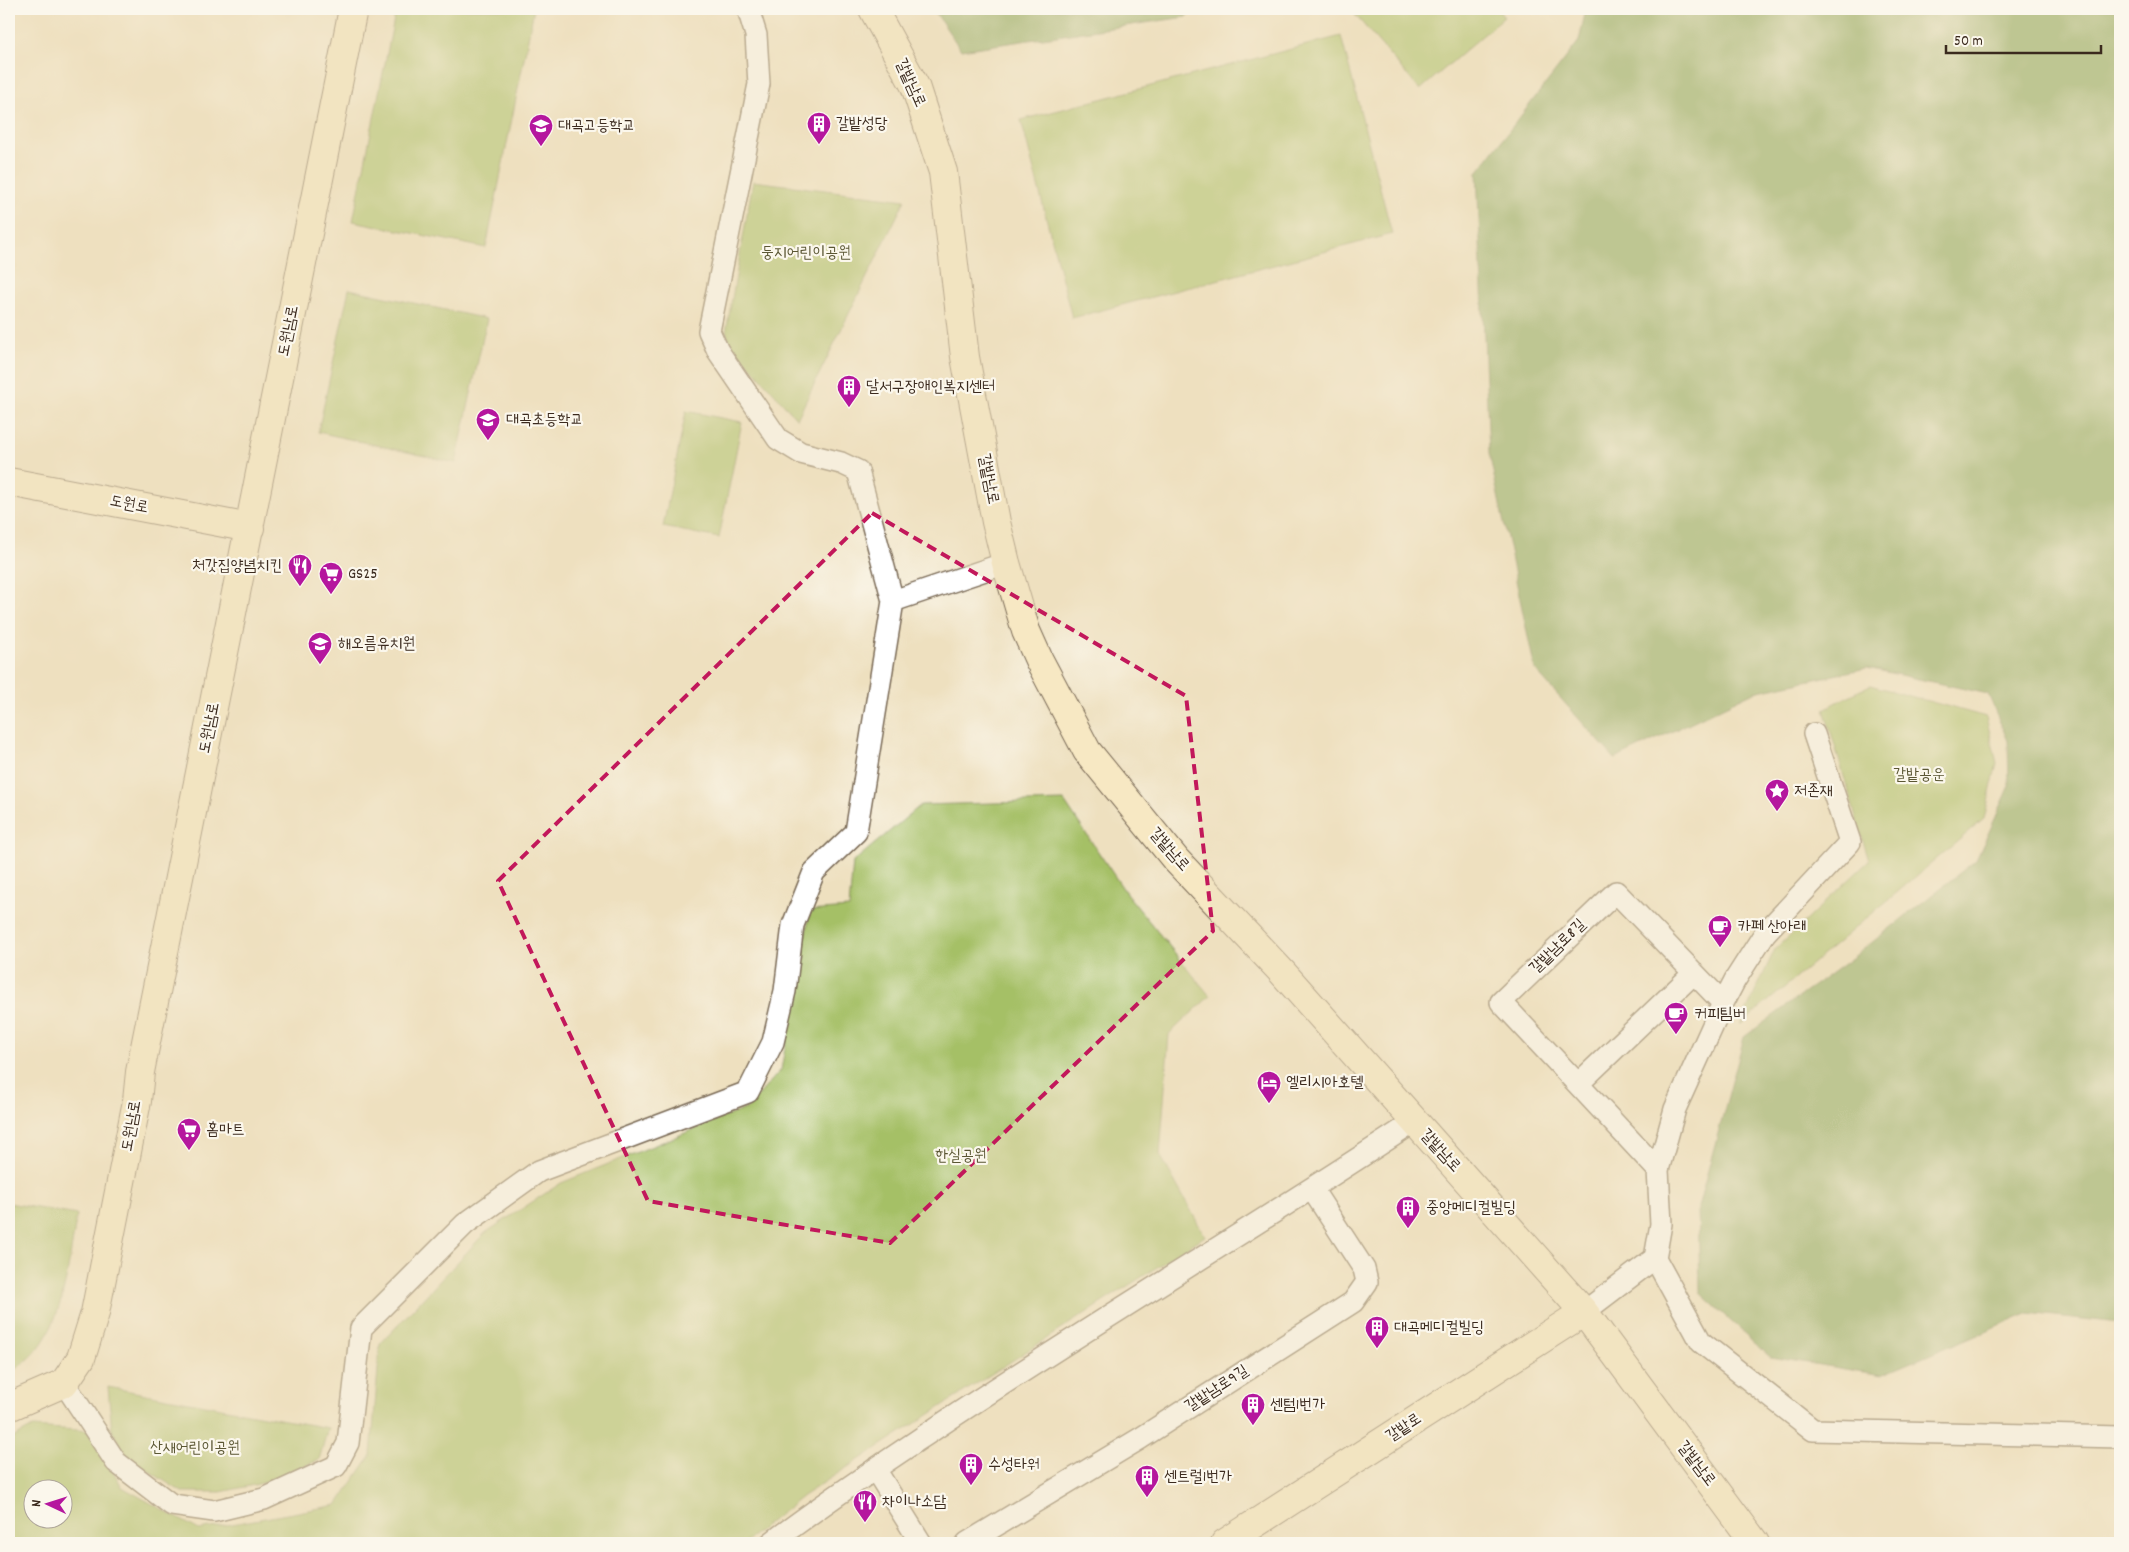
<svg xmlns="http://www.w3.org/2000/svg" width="2129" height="1552" font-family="Dekko,'Poor Story',sans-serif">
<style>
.green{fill:#a5c066;stroke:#707542;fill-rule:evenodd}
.forest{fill:#84a65b;stroke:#60683c}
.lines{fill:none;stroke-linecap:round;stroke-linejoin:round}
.street-casing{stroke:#7a6a56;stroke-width:24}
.secondary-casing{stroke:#7a6a56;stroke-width:30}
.street{stroke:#fff;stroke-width:21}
.secondary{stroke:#f7e8c3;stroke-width:28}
.marked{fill:none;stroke:#c2185b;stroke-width:4;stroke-dasharray:10 6;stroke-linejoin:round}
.labels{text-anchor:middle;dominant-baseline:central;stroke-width:4.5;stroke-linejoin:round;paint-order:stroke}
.street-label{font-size:16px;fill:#3b2a1e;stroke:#fbf7ec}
.poi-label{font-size:16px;fill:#3b2a1e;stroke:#fbf7ec;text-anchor:start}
.park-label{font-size:16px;fill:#5b5734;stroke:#fbf7ec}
</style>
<rect width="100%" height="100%" fill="#fbf7ec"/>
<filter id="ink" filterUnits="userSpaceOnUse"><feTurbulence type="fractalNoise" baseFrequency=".02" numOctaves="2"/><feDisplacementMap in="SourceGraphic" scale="10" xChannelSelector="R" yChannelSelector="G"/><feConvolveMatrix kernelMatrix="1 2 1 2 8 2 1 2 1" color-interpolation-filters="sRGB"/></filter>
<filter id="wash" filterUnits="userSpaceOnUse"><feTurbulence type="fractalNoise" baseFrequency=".0096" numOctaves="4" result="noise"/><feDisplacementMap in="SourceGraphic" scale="20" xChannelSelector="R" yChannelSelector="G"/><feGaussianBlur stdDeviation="1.12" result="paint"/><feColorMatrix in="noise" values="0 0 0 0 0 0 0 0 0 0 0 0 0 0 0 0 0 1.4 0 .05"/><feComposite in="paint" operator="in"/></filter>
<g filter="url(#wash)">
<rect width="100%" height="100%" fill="#eee0bf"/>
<!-- green -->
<path class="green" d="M396,9H534L486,248L353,221Z
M1350,9H1497L1504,17L1420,90Z
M1341,36L1392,234L1072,318L1021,120Z
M753,181L905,200L797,419L730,343L726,332Z
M349,289L487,319L456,463L318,432Z
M686,411L742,422L719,538L663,527Z
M1870,685L1986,717L1997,763L1984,819L1740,1025L1775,949L1869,861L1824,709Z
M1064,801L1126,893L1210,996L1169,1034L1160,1155L1205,1236L803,1496L744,1543H9V1440L33,1427L91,1431L122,1487L199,1530L337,1505L371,1455L380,1344L485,1233L561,1183L747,1108L781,1070L810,911L849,908L853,862L921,805ZM32,1490H62V1520H32Z
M9,1203L77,1215C67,1267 64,1347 9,1372Z
M108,1387L328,1428L319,1460L268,1482L221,1492H182L128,1458L112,1431Z"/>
<!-- forest -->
<path class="forest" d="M933,9H1193L1186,17L961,50Z
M1586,9H2120V1323L2027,1313L1882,1375L1770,1357L1700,1293L1698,1207L1744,1037L1856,955L1976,860L2009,788L2008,741L1988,694L1867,668L1754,692L1615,759L1535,670L1489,453L1477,172L1579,41Z"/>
</g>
<g filter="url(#ink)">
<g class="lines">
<defs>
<path id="street" d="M893,601L1006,563
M1578,1084L1694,973
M1658,1170L1501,1002L1616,892L1723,1003
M1655,1258L1701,1342L1813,1430L2120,1437
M1584,1312L1655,1258L1661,1224L1658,1170L1675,1109L1723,1003L1735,980L1765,933L1850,842L1814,734
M64,1383L116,1462L172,1505L214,1511L264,1499L336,1466L348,1443L361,1328L465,1224L539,1171L748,1092L773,1042L785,991L793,925L814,872L856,832L893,601L858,471L841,463L801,453L778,439L718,351L709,331L759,84L756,35L748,9
M875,1469L921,1543
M771,1543C826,1501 884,1463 942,1424C1097,1321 1258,1225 1414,1122
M967,1543L1141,1438L1353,1302L1367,1282L1364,1269L1312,1189"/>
<path id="secondary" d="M873,9L915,86L943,172L965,357L996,522L1006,563L1026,631L1039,660L1087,751L1176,860L1282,972L1584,1312L1755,1543
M9,482L250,528
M9,1407L64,1383L81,1358L95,1313L137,1101L140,1072L353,9
M1225,1543L1584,1312"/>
</defs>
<!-- street casing -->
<use href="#street" class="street-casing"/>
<!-- secondary casing -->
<use href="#secondary" class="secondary-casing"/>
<!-- street -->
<use href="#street" class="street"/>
<!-- secondary -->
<use href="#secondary" class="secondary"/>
</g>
</g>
<!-- marked area -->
<path d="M0 0H2129V1552H0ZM872,513L1186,696L1213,931L890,1243L648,1201L498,881Z" fill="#eee0bf" fill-opacity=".55" fill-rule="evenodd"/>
<path class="marked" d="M872,513L1186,696L1213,931L890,1243L648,1201L498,881Z"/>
<!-- icons -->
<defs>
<symbol id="building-pin" viewBox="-11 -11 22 30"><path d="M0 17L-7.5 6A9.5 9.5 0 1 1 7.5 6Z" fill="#b5179e" stroke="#fbf7ec"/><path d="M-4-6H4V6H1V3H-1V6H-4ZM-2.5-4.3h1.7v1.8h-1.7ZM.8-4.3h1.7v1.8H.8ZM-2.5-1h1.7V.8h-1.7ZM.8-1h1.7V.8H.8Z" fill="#fff"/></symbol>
<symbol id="school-pin" viewBox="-11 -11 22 30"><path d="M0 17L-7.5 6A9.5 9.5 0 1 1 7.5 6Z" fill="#b5179e" stroke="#fbf7ec"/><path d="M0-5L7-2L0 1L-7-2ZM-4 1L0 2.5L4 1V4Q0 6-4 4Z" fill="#fff"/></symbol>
<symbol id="restaurant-pin" viewBox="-11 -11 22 30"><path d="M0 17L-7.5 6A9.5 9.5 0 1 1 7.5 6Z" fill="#b5179e" stroke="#fbf7ec"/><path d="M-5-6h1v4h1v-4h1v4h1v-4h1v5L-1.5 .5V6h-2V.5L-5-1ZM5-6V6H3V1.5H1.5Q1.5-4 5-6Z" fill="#fff"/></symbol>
<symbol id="supermarket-pin" viewBox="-11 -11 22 30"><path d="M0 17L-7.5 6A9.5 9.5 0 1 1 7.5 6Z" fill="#b5179e" stroke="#fbf7ec"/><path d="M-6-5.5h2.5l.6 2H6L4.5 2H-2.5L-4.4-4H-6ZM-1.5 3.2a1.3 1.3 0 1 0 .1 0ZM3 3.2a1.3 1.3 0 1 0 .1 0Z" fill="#fff"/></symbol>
<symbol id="sight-pin" viewBox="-11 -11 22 30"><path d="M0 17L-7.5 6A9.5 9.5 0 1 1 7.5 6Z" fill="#b5179e" stroke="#fbf7ec"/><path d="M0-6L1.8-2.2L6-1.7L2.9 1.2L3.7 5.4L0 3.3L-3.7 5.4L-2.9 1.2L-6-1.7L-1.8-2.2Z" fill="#fff"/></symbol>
<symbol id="cafe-pin" viewBox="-11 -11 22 30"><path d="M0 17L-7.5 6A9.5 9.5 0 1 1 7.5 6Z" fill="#b5179e" stroke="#fbf7ec"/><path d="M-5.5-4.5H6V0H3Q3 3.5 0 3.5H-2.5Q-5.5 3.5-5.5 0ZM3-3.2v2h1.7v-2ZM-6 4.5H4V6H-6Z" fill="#fff"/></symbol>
<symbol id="hotel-pin" viewBox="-11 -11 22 30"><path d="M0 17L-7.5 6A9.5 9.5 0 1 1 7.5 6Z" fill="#b5179e" stroke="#fbf7ec"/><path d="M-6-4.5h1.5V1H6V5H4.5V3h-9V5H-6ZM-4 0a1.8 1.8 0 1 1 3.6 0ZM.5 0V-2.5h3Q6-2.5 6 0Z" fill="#fff"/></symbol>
</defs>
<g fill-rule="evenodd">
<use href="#building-pin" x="805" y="110" width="28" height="38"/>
<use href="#school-pin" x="527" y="112" width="28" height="38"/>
<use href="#building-pin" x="835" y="373" width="28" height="38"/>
<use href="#school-pin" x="474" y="406" width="28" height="38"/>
<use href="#restaurant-pin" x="286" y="552" width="28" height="38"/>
<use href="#supermarket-pin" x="317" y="560" width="28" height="38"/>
<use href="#school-pin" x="306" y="630" width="28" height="38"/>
<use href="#sight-pin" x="1763" y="777" width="28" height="38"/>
<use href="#cafe-pin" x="1706" y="913" width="28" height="38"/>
<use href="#cafe-pin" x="1662" y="1000" width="28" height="38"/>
<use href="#hotel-pin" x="1255" y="1069" width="28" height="38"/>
<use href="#supermarket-pin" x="175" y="1116" width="28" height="38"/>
<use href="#building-pin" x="1394" y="1194" width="28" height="38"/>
<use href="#building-pin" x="1363" y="1314" width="28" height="38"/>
<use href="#building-pin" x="1239" y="1391" width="28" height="38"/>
<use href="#building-pin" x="957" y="1451" width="28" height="38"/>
<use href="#building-pin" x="1133" y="1463" width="28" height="38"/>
<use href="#restaurant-pin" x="851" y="1488" width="28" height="38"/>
</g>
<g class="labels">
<!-- street labels -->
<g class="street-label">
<text transform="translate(910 83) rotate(66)">갈밭남로</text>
<text transform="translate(289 331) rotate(-79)">도원남로</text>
<text transform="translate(988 479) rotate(79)">갈밭남로</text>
<text transform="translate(129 505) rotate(11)">도원로</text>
<text transform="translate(210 728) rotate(-79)">도원남로</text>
<text transform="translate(1169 850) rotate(49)">갈밭남로</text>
<text transform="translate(1558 947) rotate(-44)">갈밭남로8길</text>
<text transform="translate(132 1126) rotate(-80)">도원남로</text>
<text transform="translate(1440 1151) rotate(48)">갈밭남로</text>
<text transform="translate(1217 1389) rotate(-33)">갈밭남로9길</text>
<text transform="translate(1404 1428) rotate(-33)">갈밭로</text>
<text transform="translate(1696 1464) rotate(53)">갈밭남로</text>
</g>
<!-- poi labels -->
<g class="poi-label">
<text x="836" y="124">갈밭성당</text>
<text x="558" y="126">대곡고등학교</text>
<text x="866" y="387">달서구장애인복지센터</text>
<text x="506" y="420">대곡초등학교</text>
<text x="282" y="566" text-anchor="end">처갓집양념치킨</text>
<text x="348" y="574">GS25</text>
<text x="338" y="644">해오름유치원</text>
<text x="1794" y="791">저존재</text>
<text x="1738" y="927">카페 산아래</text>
<text x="1694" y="1014">커피팀버</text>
<text x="1286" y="1083">엘리시아호텔</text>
<text x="206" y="1130">홈마트</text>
<text x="1426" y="1208">중앙메디컬빌딩</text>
<text x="1394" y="1328">대곡메디컬빌딩</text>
<text x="1270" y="1405">센텀1번가</text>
<text x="988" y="1465">수성타워</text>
<text x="1164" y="1477">센트럴1번가</text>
<text x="882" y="1502">차이나소담</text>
</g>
<!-- park labels -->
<g class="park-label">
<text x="806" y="253">둥지어린이공원</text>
<text x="1919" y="775">갈밭공운</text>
<text x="961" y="1156">한실공원</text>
<text x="195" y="1448">산새어린이공원</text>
</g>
</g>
<!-- margin -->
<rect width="2129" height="1552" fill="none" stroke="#fbf7ec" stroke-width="30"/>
<!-- north arrow -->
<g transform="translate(48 1504) rotate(274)"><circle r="24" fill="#fbf7ec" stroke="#aea59a"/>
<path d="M0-4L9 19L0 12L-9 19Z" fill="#b5179e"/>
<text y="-8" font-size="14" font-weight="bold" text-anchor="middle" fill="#3b2a1e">N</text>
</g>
<!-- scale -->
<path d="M1946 45v8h155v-8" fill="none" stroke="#3b2a1e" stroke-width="2.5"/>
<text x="1954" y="45" font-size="15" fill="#3b2a1e" stroke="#fbf7ec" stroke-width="4" paint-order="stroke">50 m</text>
</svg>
